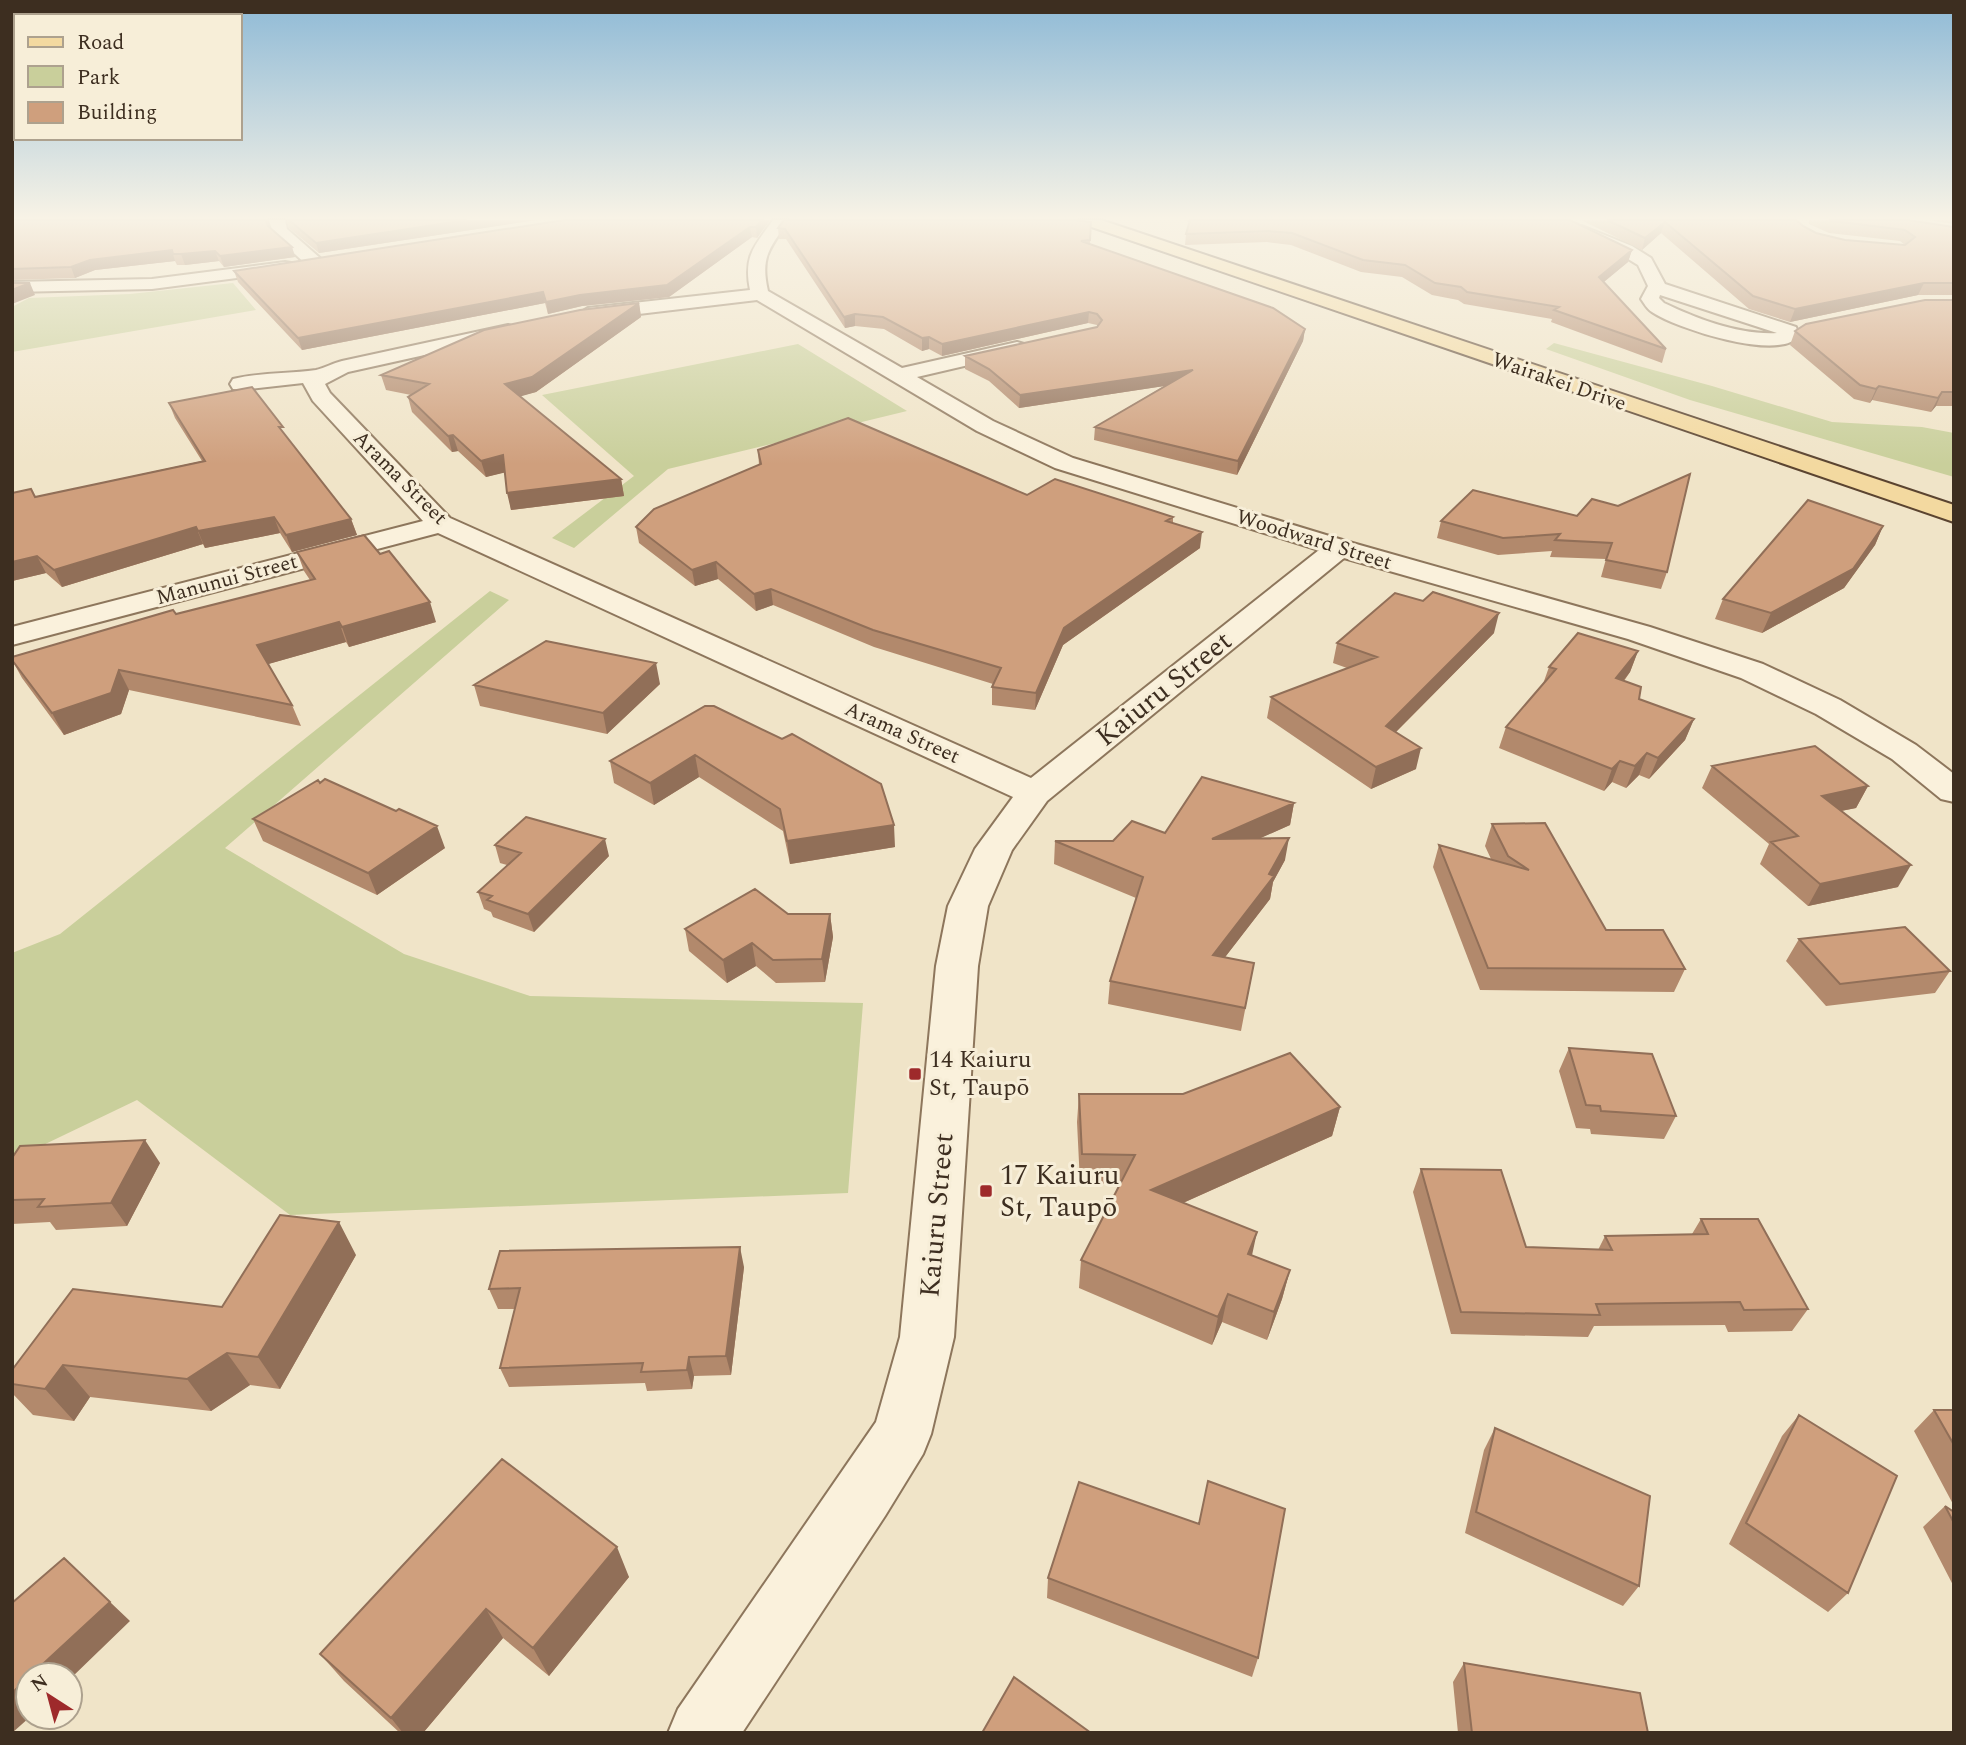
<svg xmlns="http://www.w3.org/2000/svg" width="1966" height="1745" font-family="Spectral,serif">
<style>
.green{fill:#c9cf9b}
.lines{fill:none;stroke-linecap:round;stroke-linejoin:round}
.minor-casing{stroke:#8d765c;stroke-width:4}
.major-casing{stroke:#5b4430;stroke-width:4}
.minor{fill:#faf1dc;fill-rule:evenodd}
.major{fill:#f3d9a0;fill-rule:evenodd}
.wall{fill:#b2896c}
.shaded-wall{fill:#916f58}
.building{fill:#cf9f7d;stroke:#916f58;stroke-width:2}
.poi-dot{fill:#9e2a2b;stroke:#f7eed8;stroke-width:2.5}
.labels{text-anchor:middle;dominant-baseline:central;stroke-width:6;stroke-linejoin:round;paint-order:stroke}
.far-street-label{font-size:21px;fill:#3d2e20;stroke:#f7eed8}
.poi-label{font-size:24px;fill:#3d2e20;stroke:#f7eed8;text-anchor:start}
.near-street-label{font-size:28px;fill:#3d2e20;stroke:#f7eed8}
.near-poi-label{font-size:28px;fill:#3d2e20;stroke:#f7eed8;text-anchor:start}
</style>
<rect width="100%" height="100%" fill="#f0e4c8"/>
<!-- green -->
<path class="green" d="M233,283L256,310L12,352V307L29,298L130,294Z
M1554,343L1712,386L1832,422L1922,427L1954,433V477L1690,400L1546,349Z
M798,344L907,411L668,469L574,548L552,538L634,476L542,395Z
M490,591L509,600L225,848L404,954L530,996L863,1003L848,1193L290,1215L137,1100L12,1160V953L60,934Z"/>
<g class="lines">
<defs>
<path id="minor" d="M269,220H285L287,229L320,258L323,262L320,266H308L273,234Z
M773,220H789C770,248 760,256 768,291L902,368L1017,342L1024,344L1027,348L1024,352L917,377L993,421L1073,458L1349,542L1650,627L1763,664L1840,700L1916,745L1954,774V802L1941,799L1892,759L1816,714L1741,678L1628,639L1344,558L1047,801L1012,850L988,906L978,966L954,1337L931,1434L923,1454L885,1516L742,1733H668L678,1709L876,1422L900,1337L936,966L948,906L975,849L1013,797L438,533L12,645V627L423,521L313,401L303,383L241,390L233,389L230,384L233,379C262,372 288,374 316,370C325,368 333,363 342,361L508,325L515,327L518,331L515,335L348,372L325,384L330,393L450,518L1031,778L1319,550L1055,468L977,431L757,300L588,320L578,314L588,308L750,290C743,255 755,246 773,220Z
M1582,226L1632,246L1651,258L1665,284L1796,327L1799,336C1779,362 1675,328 1652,312C1647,309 1644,303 1641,299L1648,286L1638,265L1620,254L1576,234L1574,231L1576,228ZM1660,295L1777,333C1738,335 1698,319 1664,303L1659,298Z
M285,262L291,263L294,267L291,271L152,289L12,292V282L152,279Z"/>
<path id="major" d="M1078,220H1101L1954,505V522L1080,223Z"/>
</defs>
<!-- minor casing -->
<use href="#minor" class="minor-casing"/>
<!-- major casing -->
<use href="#major" class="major-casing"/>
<!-- minor -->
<use href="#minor" class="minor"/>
<!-- major -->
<use href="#major" class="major"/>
</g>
<!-- wall -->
<path class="wall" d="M12,220H267L268,226L292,247L295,257L224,267L219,261L185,265H177L175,261L95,270L75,278L12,280Z
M287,220H536L319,253L289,228Z
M770,220L757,238L752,237L669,297L582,306L548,314L545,303L302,350L238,282L234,271Z
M1183,220H1570L1632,250L1628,262L1604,282L1666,349L1662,363L1551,322L1552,319L1464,304L1458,300L1432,295L1402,277L1361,272L1291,245L1267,242L1185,245L1186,234L1189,222Z
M1581,220H1796L1803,226L1816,233L1845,240L1905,245L1900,241L1829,233L1809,224V220H1908L1954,227V295H1918L1790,322L1749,309L1661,233L1642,250Z
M1928,220H1954V224Z
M1091,222L1090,244L1305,329L1303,341L1237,475L1094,440L1095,427L1164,386L1019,408L989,381L965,369V356L1097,327V325L1088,323L942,356L929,349L922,351L884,329L855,326L845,328L786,239H779L778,228Z
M1954,300V406H1936L1931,412L1872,400L1870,403L1854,399L1790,345L1795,331Z
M639,303L641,317L536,392L520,396L621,479L624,496L511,510L505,472L486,477L458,451L452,452L412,412L408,397L411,395L386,390L381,375Z
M169,403L286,437L351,519L357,535L292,552L280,533L205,548L203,544L62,587L46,573L12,581L35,497L202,461L175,418Z
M758,450L1027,495L1173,517V523L1200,548L1063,645L1035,710L992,705V687L993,684L874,647L773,605L756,611L718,579L695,586L639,543L636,527L759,465Z
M1577,516L1667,572L1661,589L1601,577L1606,559L1550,557L1552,551L1498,555L1437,538L1441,521Z
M1883,526L1875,545L1844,588L1762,633L1715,619L1723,599Z
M297,552L436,622L349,647L346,642L268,664L292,705L301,726L129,690L121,714L64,735L22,678L12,660L176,614L310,580L304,571Z
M1494,633L1396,732L1416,769L1371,789L1267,718L1271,697L1347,668L1333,663L1337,643Z
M1638,651L1630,672L1624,681L1639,699L1694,719L1685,740L1649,779L1639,775L1626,788L1612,782L1604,791L1499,748L1506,727L1543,684L1549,667Z
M660,684L607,734L480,706L474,685Z
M705,706L895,847L790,864L783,831L699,777L654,805L614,783L610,761Z
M1712,766L1868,786L1856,808L1841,811L1898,887L1808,906L1760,864L1769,844L1702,788Z
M320,783L445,848L377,895L263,841L253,819Z
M1294,803L1290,825L1260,838L1285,860L1273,882L1270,899L1225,957L1254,963L1241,1031L1108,1004L1110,981L1136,898L1054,864L1055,841H1113L1165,833Z
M1492,824L1606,930L1685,969L1674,992L1480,990L1433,867L1439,845L1491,859L1485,846Z
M495,845L609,856L534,932L493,917L491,912L484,909L478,892L507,865L500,863Z
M788,914H830L833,937L825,982L776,983L756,966L727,983L689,951L685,929Z
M1799,939L1950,971L1935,993L1826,1006L1786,961Z
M1569,1048L1676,1116L1664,1139L1591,1134L1590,1129L1576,1128L1559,1071Z
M1079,1094L1340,1107L1332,1136L1183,1203L1252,1256L1290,1270L1282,1299L1267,1340L1222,1322L1212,1345L1079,1288L1081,1260L1120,1184L1080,1183L1077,1122Z
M12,1158L160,1163L127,1226L56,1230L50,1222L12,1224Z
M1421,1169L1526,1247L1598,1250L1605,1236L1692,1234L1701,1219L1808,1309L1792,1331L1728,1332L1725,1325L1594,1326L1588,1337L1451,1334L1413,1192Z
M356,1255L280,1389L250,1385L211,1411L90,1397L74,1421L33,1415L12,1393V1370L222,1307Z
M744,1267L731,1375L694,1376L692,1389L647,1391L645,1383L509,1387L500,1368L515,1309H498L489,1289Z
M1934,1410H1954V1506L1914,1431Z
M1799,1415L1848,1593L1828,1612L1729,1544L1782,1436Z
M1495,1428L1639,1586L1623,1606L1465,1533L1484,1450Z
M502,1459L629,1577L549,1676L503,1638L423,1733H400L344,1681L320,1654Z
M1945,1506L1954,1512V1587L1923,1527Z
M1198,1524L1258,1658L1252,1677L1047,1598L1048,1578Z
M1464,1663L1648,1733H1458L1453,1682Z"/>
<!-- shaded-wall -->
<path class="shaded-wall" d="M467,220H536L319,253L316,243Z
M762,220H770L757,238L756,227Z
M1665,222L1661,233L1642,250L1645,238Z
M750,227L752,237L669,297L582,306L548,314L546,302Z
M292,247L295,257L224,267L220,256Z
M172,250L175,261L95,270L75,278L71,267L90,260Z
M1632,250L1628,262L1595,289L1599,277Z
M215,251L219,261L185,265L181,254Z
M30,283L35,295L12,304V290Z
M1924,283L1918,295L1790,322L1795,309Z
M543,292L545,303L302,350L298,338Z
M639,303L641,317L536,392L508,400L505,384Z
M1089,312L1088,323L942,356V344Z
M855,314V326L845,328L844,317Z
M1305,329L1303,341L1237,475L1238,461Z
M929,337V349L922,351V338Z
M1193,370L1191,382L1019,408L1020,395Z
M1879,386L1872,400L1870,403L1876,389Z
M1942,392L1936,406L1931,412L1938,398Z
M453,435L458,451L452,452L448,436Z
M503,455L507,472L486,477L481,461Z
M621,479L624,496L511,510L507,493Z
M274,517L280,533L205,548L198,531Z
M351,519L357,535L292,552L286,535Z
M1883,526L1875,545L1844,588L1762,633L1771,613Z
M196,527L203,544L62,587L54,570Z
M1202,532L1200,548L1063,645L1035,710L1036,693L1064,628Z
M37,556L46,573L12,581V562Z
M716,562L718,579L695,586L692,570Z
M771,589L773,605L756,611L754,594Z
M430,602L436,622L349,647L342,627Z
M1499,613L1494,633L1381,747L1386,726Z
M339,622L346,642L265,665L257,645Z
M1638,651L1630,672L1609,699L1616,678Z
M656,663L660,684L607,734L603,713Z
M119,670L129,690L121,714L64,735L52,713Z
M1694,719L1685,740L1649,779L1658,758Z
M1421,748L1416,769L1371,789L1376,767Z
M1647,753L1639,775L1626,788L1635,766Z
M695,755L699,777L654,805L650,783Z
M1620,761L1612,782L1604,791L1612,769Z
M1868,786L1856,808L1810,817L1822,796Z
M1294,803L1290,825L1209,861L1212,839Z
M894,825L895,847L790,864L787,841Z
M437,826L445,848L377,895L368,873Z
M1289,838L1285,860L1273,882L1270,899L1209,978L1213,955L1269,874Z
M605,839L609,856L534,932L528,914Z
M1911,865L1898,887L1808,906L1820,884Z
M830,914L833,937L825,982L822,959Z
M752,943L756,966L727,983L723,960Z
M1340,1107L1332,1136L1147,1219L1151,1190Z
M145,1140L160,1163L127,1226L111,1203Z
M339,1222L356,1255L280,1389L258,1357Z
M1257,1232L1251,1260L1248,1254Z
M740,1247L744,1267L731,1375L726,1356Z
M1290,1270L1282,1299L1267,1340L1274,1312Z
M1228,1294L1222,1322L1212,1345L1218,1317Z
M227,1353L250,1385L211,1411L187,1379Z
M689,1357L694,1376L692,1389L687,1370Z
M63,1365L90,1397L74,1421L45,1389Z
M617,1547L629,1577L549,1676L533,1648Z
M110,1602L130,1621L70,1679V1675H31Z
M486,1609L503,1638L423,1733H403L391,1718Z
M28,1678V1717H30L12,1733V1693Z"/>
<!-- building -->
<path class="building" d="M12,220H266L268,226L292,247L220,256L215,251L181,254H173L172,250L90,260L71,267L12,269Z
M289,220H467L316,243Z
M564,220H762L756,227H750L667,285L580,295L546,302L543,292L298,338L234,271Z
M784,220H1076L1091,222L1090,240L1081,241L1273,308L1305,329L1238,461L1095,427L1193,370L1020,395L989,369L965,356L1097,327L1102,320L1097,314L1089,312L942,344L929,337L922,338L883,317L855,314L844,317L785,229L778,228Z
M1190,220H1570L1632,250L1599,277L1666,349L1554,310L1559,307L1467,292L1461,287L1435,283L1405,265L1363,260L1292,233L1268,231L1186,234Z
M1607,220H1796L1803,226L1816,233L1845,240L1905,245L1915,237L1905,230L1833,221L1829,220H1908L1954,227V283H1924L1795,309L1753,296L1665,222L1645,238Z
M12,283H30L12,290Z
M1925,300H1954V392H1942L1938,398L1879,386L1876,389L1860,385L1795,331L1806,324Z
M639,303L532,377L505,384L621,479L507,493L503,455L481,461L453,435L448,436L408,397L429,384L381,375L484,330L580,310Z
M252,387L283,427H279L351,519L286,535L274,517L198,531L196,527L54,570L37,556L12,562V493L31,489L35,497L205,461L169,403Z
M848,418L1027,495L1055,479L1173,517L1166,521L1202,532L1064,628L1036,693L992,687L1001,668L873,630L771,589L754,594L716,562L692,570L636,527L654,509L761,464L758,450Z
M1690,474L1667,572L1606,560L1612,543L1555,540L1560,534L1503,538L1441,521L1473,490L1577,516L1592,499L1618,506Z
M1808,500L1883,526L1853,569L1771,613L1723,599Z
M364,535L380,554L389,551L430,602L342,627L339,622L257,645L292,705L119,670L111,693L52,713L12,660V657L173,610L176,614L315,579L297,552Z
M1433,592L1499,613L1386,726L1421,748L1376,767L1271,697L1377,657L1337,643L1395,593L1423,601Z
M1578,633L1638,651L1616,678L1641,687L1639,699L1694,719L1658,758L1647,753L1635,766L1620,761L1612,769L1506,727L1556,669L1549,667Z
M546,641L656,663L603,713L474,685Z
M705,706H714L782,739L792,734L881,784L894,825L787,841L780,809L695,755L650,783L610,761Z
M1815,746L1868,786L1822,796L1911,865L1820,884L1771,842L1798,836L1712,766Z
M1202,777L1294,803L1212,839L1289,838L1269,874L1274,876L1213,955L1254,963L1245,1008L1110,981L1143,877L1055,841H1113L1132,821L1165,833Z
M325,779L396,811L399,809L437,826L368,873L253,819L318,780L320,783Z
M526,817L605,839L528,914L487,900L492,896L478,892L521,853L495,845Z
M1545,823L1606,930H1663L1685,969L1488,968L1439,845L1529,870L1508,856L1492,824Z
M755,889L788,914H830L822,959L773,960L752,943L723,960L685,929Z
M1905,927L1950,971L1840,984L1799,939Z
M1569,1048L1652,1054L1676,1116L1601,1111L1600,1106L1586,1105Z
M1290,1053L1340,1107L1151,1190L1257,1232L1248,1254L1290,1270L1274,1312L1228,1294L1218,1317L1081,1260L1135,1155L1082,1154L1079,1094H1183Z
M145,1140L111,1203L38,1207L44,1199L12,1200V1158L20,1146Z
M1421,1169L1501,1170L1526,1247L1612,1250L1605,1236L1708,1234L1701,1219H1758L1808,1309L1744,1310L1740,1302L1596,1304L1600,1315L1461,1312Z
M280,1215L339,1222L258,1357L227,1353L187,1379L63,1365L45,1389L12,1384V1370L73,1289L222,1307Z
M740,1247L726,1356L689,1357L687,1370L641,1372L643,1363L500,1368L520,1288L489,1289L500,1251Z
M1934,1410H1954V1445Z
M1799,1415L1897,1476L1848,1593L1746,1523Z
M1495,1428L1650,1496L1639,1586L1476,1512Z
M502,1459L617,1547L533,1648L486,1609L391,1718L320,1654Z
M1208,1481L1285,1509L1258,1658L1048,1578L1079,1482L1199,1524Z
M1945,1506L1954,1512V1523Z
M64,1558L110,1602L31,1675H28V1678L12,1693V1603Z
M1464,1663L1640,1693L1648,1733H1472Z
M1014,1677L1091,1733H982Z"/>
<!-- sky -->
<linearGradient id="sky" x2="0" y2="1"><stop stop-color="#8fbad6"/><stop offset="0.47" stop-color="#f8f3e6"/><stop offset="1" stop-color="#f8f3e6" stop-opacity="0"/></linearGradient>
<rect width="1966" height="464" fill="url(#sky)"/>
<!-- markers -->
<g class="poi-dot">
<rect x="908" y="1067" width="14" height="14" rx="3.5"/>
<rect x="979" y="1184" width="14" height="14" rx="3.5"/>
</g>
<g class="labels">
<!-- far-street labels -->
<g class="far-street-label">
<text transform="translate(1559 382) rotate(19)">Wairakei Drive</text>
<text transform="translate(400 478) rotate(45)">Arama Street</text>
<text transform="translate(1314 540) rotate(17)">Woodward Street</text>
<text transform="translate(227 580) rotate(-15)">Manunui Street</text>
<text transform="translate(902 733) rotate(24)">Arama Street</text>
</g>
<!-- poi labels -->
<g class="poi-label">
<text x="929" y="1060">14 Kaiuru<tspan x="929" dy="28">St, Taupō</tspan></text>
</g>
<!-- near-street labels -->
<g class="near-street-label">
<text transform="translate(1164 689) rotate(-39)">Kaiuru Street</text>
<text transform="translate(937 1215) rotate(-85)">Kaiuru Street</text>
</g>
<!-- near-poi labels -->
<g class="near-poi-label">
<text x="1000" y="1175">17 Kaiuru<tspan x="1000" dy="32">St, Taupō</tspan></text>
</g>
</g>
<!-- border -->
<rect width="1966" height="1745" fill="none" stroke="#3d2e20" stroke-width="28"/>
<!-- legend -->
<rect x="14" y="14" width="228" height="126" fill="#f7eed8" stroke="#ada18e" stroke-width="2"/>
<rect x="28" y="37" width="35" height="10" fill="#f3d9a0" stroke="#ada18e" stroke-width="2"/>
<text x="77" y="49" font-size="21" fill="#3d2e20">Road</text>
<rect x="28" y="66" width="35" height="21" fill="#c9cf9b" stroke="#ada18e" stroke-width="2"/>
<text x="77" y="84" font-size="21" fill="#3d2e20">Park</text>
<rect x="28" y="102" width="35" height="21" fill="#cf9f7d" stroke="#ada18e" stroke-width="2"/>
<text x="77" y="119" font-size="21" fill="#3d2e20">Building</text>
<!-- north arrow -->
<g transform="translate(49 1696) rotate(324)"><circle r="33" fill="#f7eed8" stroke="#ada18e" stroke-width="2"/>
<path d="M0-5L12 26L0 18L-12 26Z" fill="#9e2a2b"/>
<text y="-10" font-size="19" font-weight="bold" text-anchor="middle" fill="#3d2e20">N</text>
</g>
</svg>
